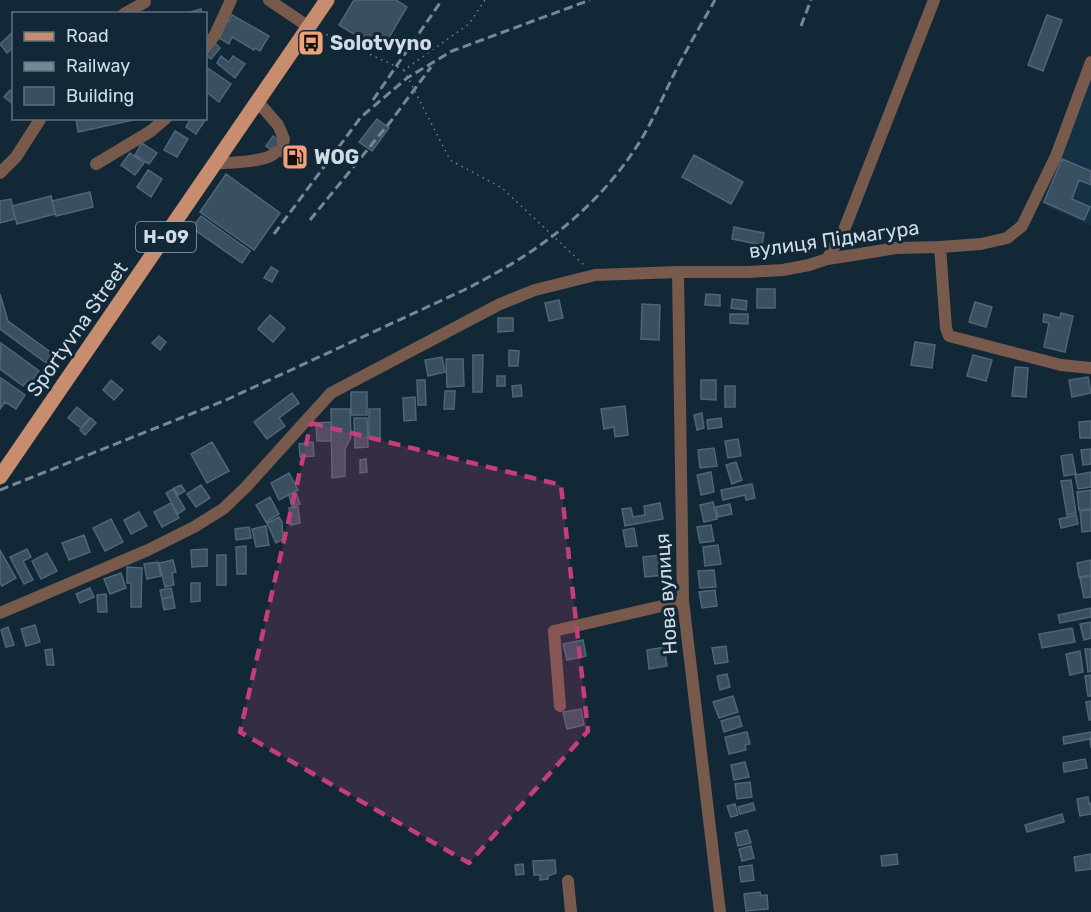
<svg xmlns="http://www.w3.org/2000/svg" width="1091" height="912" font-family="Rubik,sans-serif">
<style>
.built{fill:#143145}
.building{fill:#395060;stroke:#4e6678;stroke-width:1.5}
.lines{fill:none;stroke-linecap:round;stroke-linejoin:round}
.path{stroke:#728390;stroke-width:1.5;stroke-dasharray:1.5 4.5;stroke-linecap:butt}
.minor{stroke:#775a4b;stroke-width:12}
.major{stroke:#c88d6e;stroke-width:15}
.rail{stroke:#778895;stroke-width:3;stroke-dasharray:9 4.5;stroke-linecap:butt}
.marked{fill:#c53f77;fill-opacity:0.2;stroke:#c53f77;stroke-width:4.5;stroke-dasharray:12 8;stroke-linejoin:round}
.labels{text-anchor:middle;dominant-baseline:central;stroke-width:6;stroke-linejoin:round;paint-order:stroke}
.shield{fill:#122837;stroke:#96a6b2;stroke-width:1.5}
.shield-label{font-size:18px;font-weight:bold;fill:#cfdce6}
.poi-label{font-size:20px;font-weight:bold;fill:#cfdce6;stroke:#122837;text-anchor:start}
.street-label{font-size:20px;fill:#cfdce6;stroke:#122837}
</style>
<rect width="100%" height="100%" fill="#122837"/>
<!-- built -->
<path class="built" d="M1091,57V226L1041,204L1065,146Z"/>
<!-- building -->
<path class="building" d="M354,0H396L407,7L381,51L339,25Z
M201,9L202,14H183Z
M232,15L269,36L260,51L255,48L254,50L232,37L229,44L219,38L225,18L229,21Z
M1047,15L1062,20L1043,71L1028,65Z
M14,31V47L7,53L0,44Z
M315,35L320,39L314,47L309,44Z
M215,43L220,48L211,59L206,55Z
M221,56L229,62L233,56L245,64L235,78L217,63Z
M206,67L231,84L219,102L206,92Z
M10,90L14,93V105L4,97Z
M76,118H142L78,132Z
M191,118L205,120L196,134L186,127Z
M377,119L389,128L372,151L359,142Z
M175,131L188,139L177,157L164,150Z
M273,136L294,150L287,160L266,146Z
M142,143L157,153L149,164L135,155Z
M295,148L304,154L295,167L286,162Z
M130,153L144,163L135,175L121,165Z
M694,155L743,182L731,204L682,177Z
M1062,159L1091,171V185L1079,180L1072,199L1090,207L1084,220L1044,202Z
M148,170L162,179L151,197L137,187Z
M226,174L280,213L254,250L200,212Z
M90,192L93,207L56,216L52,201Z
M51,196L55,214L17,224L12,206Z
M11,199L15,219L0,223V201Z
M201,216L250,251L242,263L192,228Z
M734,227L764,233L762,245L732,239Z
M271,267L278,271L272,282L264,278Z
M757,289H775V308H757Z
M0,294L8,321L53,354L46,363L0,329Z
M706,294L720,295V306L705,305Z
M732,299L747,301L746,310L731,308Z
M559,300L563,318L549,321L545,303Z
M975,302L992,307L986,327L969,322Z
M642,304L660,305L659,340L641,339Z
M1061,313L1073,316L1065,352L1044,347L1049,323L1043,322L1044,314L1060,318Z
M730,314H748V324L730,323Z
M270,315L285,328L273,342L258,329Z
M498,318H513V331L498,332Z
M159,336L166,342L160,350L152,343Z
M915,342L935,345L932,368L911,365Z
M1,343L39,371L31,382L28,380L23,386L0,369Z
M509,350L519,351L518,366H509Z
M473,355H483L482,392H473Z
M973,355L992,360L986,381L967,376Z
M442,357L445,372L428,376L425,360Z
M446,359H463L464,386L447,387Z
M1015,367L1028,368L1026,397L1012,396Z
M497,376H505V386H497Z
M1088,377L1091,393L1072,397L1069,380Z
M1,378L25,395L16,409L5,402L0,409Z
M111,380L123,390L114,400L103,390Z
M417,380H425L426,405H418Z
M701,380H716V400L701,399Z
M521,385L522,396L513,397L512,386Z
M725,386H735V407H725Z
M445,391H455L454,409H444Z
M351,392H367V415H351Z
M292,393L299,403L279,418L285,426L267,439L254,422Z
M415,397L416,420L404,421L403,398Z
M625,406L628,435L615,437L614,427L604,429L601,409Z
M77,407L90,418L81,428L68,418Z
M331,409H350L351,437L345,449V476L332,478Z
M369,409H380V438H369Z
M702,413L704,428L697,430L694,415Z
M91,418L96,423L85,435L80,430Z
M354,418H367L368,447L355,448Z
M721,418L722,427L708,429L707,420Z
M1091,421V438H1080L1079,422Z
M331,422V441H317L316,423Z
M738,439L741,456L728,458L725,441Z
M212,442L229,471L207,483L191,454Z
M313,442L314,456L300,457L299,444Z
M714,448L717,466L700,468L698,450Z
M1091,449V464L1083,465L1081,450Z
M1072,454L1076,474L1064,476L1061,456Z
M366,459L367,472L360,473V460Z
M736,462L742,480L732,484L726,465Z
M711,472L714,492L701,495L697,475Z
M1091,472V487L1078,489L1075,475Z
M289,473L298,490L279,500L271,483Z
M1071,480L1076,513L1067,515L1061,481Z
M752,484L755,498L746,500L745,495L723,500L721,490Z
M181,485L185,491L178,495L174,488Z
M201,485L210,498L196,507L187,494Z
M173,489L185,509L178,514L166,493Z
M1091,490V509L1079,510L1077,492Z
M296,493L300,504L292,507L289,495Z
M270,497L279,514L266,522L256,505Z
M713,502L717,519L704,522L700,505Z
M171,503L179,518L162,527L154,512Z
M660,503L663,519L625,526L622,509L631,508L633,517L645,515L644,506Z
M730,504L732,514L718,517L716,507Z
M298,507L300,523L291,525L289,508Z
M1091,510V531L1082,532L1080,511Z
M139,512L147,526L131,534L124,520Z
M1076,515L1078,524L1061,528L1059,519Z
M279,517L282,522L283,539L276,543L267,523Z
M111,519L123,542L105,551L93,528Z
M711,525L714,541L700,543L697,527Z
M266,526L269,545L256,547L252,529Z
M249,527L251,538L236,540L235,529Z
M634,528L637,546L626,547L623,530Z
M84,535L90,552L69,560L62,543Z
M718,545L721,564L705,566L703,547Z
M246,546V574H237L236,547Z
M27,549L31,557L23,561L33,580L24,584L10,557Z
M207,549V566L192,567L191,550Z
M0,550L16,578L2,586L0,583Z
M47,553L57,571L41,579L32,561Z
M217,555H226V585H217Z
M662,555L664,575L645,577L643,557Z
M173,560L176,572L172,573L174,585L165,587L159,563Z
M1091,560V575L1079,577L1077,563Z
M158,562L161,576L147,579L144,564Z
M127,567L142,568L141,607H131V583H127Z
M714,570L716,587L700,588L698,571Z
M121,573L126,588L110,594L104,579Z
M1091,576V597L1084,598L1080,578Z
M191,583H200V601L191,602Z
M90,588L94,597L80,603L76,594Z
M171,588L173,596L162,599L160,590Z
M715,590L717,606L702,608L699,592Z
M106,594L107,612H98L97,595Z
M173,597L175,608L164,610L162,599Z
M1091,608V617L1060,623L1058,615Z
M1091,622V638L1084,640L1080,624Z
M35,625L40,642L26,646L21,629Z
M8,627L14,645L6,647L1,630Z
M1072,628L1075,642L1042,648L1039,634Z
M583,640L586,656L567,660L563,644Z
M726,646L728,662L715,664L712,648Z
M664,647L667,666L649,669L647,650Z
M52,649L54,665H47L45,650Z
M1085,649H1091V671L1088,672Z
M1080,651L1083,672L1070,675L1066,654Z
M727,674L730,687L720,690L717,676Z
M1091,675V696H1088L1085,676Z
M733,696L738,712L719,718L713,702Z
M1091,701V720H1089L1086,702Z
M581,709L584,725L567,729L563,712Z
M739,716L742,726L724,732L721,721Z
M747,732L750,744L745,745L746,750L729,754L725,737Z
M1091,732V748L1090,739L1064,744L1063,737Z
M1085,759L1087,768L1064,772L1063,763Z
M745,762L749,777L734,780L731,765Z
M750,782L752,797L737,799L735,784Z
M1088,797L1089,804L1091,803V814L1080,816L1077,799Z
M753,803L755,810L740,814L738,807Z
M735,804L738,815L731,817L727,806Z
M1062,814L1064,822L1027,832L1025,825Z
M747,830L751,843L738,846L735,833Z
M751,846L754,858L742,861L739,849Z
M897,854L898,864L882,866L881,856Z
M1091,854V869L1076,871L1074,857Z
M555,860L556,873L548,876V879L540,880V875H534L533,861Z
M523,864L524,874L516,875L515,865Z
M752,865L754,880L741,882L739,867Z
M760,892L761,896L767,895L768,909L746,911L744,894Z"/>
<g class="lines">
<!-- path -->
<path class="path" d="M321,32L404,70L469,24L485,0
M404,70L450,160L502,188L585,266"/>
<!-- minor -->
<path class="minor" d="M269,0L309,27
M124,14L145,2L144,0
M206,46L215,35L231,0
M258,102L278,125L284,139L283,143
M96,164L151,131L166,118
M215,164C230,162 267,163 276,152
M0,173L16,157L41,118
M940,247L981,244L1007,238L1022,226L1056,156L1091,62
M827,259L844,230L934,0
M678,272L683,601L720,912
M0,613L148,550L194,527L223,509L246,487L331,393L500,304L535,290L595,275L678,272H748L783,270L809,265L827,259L860,254L896,248L940,247L946,328L949,336L1061,365L1091,368
M560,706L554,631L683,601
M568,881L571,912"/>
<!-- major -->
<path class="major" d="M0,477L327,0"/>
<!-- rail -->
<path class="rail" d="M801,26L811,0
M373,100L442,0
M310,220L391,121L431,67
M274,234L361,117L407,78L452,51L590,0
M0,490L226,400L464,290C532,256 592,214 635,149C650,127 661,101 673,76C686,50 701,25 715,0"/>
</g>
<!-- marked area -->
<path class="marked" d="M311,423L561,485L588,731L469,863L240,732Z"/>
<!-- icons -->
<defs>
<symbol id="bus-square" viewBox="-11 -11 22 22"><rect x="-9" y="-9" width="18" height="18" rx="4" fill="#f0a279" stroke="#122837"/><path d="M-5-6H5V4H4V6H2V4H-2V6H-4V4H-5ZM-3.5-4V0h7V-4ZM-3.5 1.2v1.5H-2V1.2ZM2 1.2v1.5H3.5V1.2Z" fill="#111"/></symbol>
<symbol id="fuel-square" viewBox="-11 -11 22 22"><rect x="-9" y="-9" width="18" height="18" rx="4" fill="#f0a279" stroke="#122837"/><path d="M-5.5-6h7V0h2V4h1.3V-2.5L3-4.5l.8-.8L6-3V5H2.5V1h-1V6h-7ZM-4.2-4.7v3.2H.2V-4.7Z" fill="#111"/></symbol>
</defs>
<g fill-rule="evenodd">
<use href="#bus-square" x="296" y="28" width="30" height="30"/>
<use href="#fuel-square" x="280" y="142" width="30" height="30"/>
</g>
<g class="labels">
<!-- shield labels -->
<rect class="shield" x="136" y="222" width="60" height="30" rx="4.5"/>
<g class="shield-label">
<text x="166" y="237">Н-09</text>
</g>
<!-- poi labels -->
<g class="poi-label">
<text x="330" y="43">Solotvyno</text>
<text x="314" y="157">WOG</text>
</g>
<!-- street labels -->
<g class="street-label">
<text transform="translate(834 239) rotate(-8)">вулиця Підмагура</text>
<text transform="translate(77 329) rotate(-55)">Sportyvna Street</text>
<text transform="translate(666 594) rotate(-94)">Нова вулиця</text>
</g>
</g>
<!-- legend -->
<rect x="12" y="12" width="195" height="108" fill="#122837" stroke="#5e707d" stroke-width="1.5"/>
<rect x="24" y="32" width="30" height="9" fill="#c88d6e" stroke="#5e707d" stroke-width="1.5"/>
<text x="66" y="42" font-size="18" fill="#cfdce6">Road</text>
<rect x="24" y="62" width="30" height="9" fill="#778895" stroke="#5e707d" stroke-width="1.5"/>
<text x="66" y="72" font-size="18" fill="#cfdce6">Railway</text>
<rect x="24" y="87" width="30" height="18" fill="#395060" stroke="#5e707d" stroke-width="1.5"/>
<text x="66" y="102" font-size="18" fill="#cfdce6">Building</text>
</svg>
